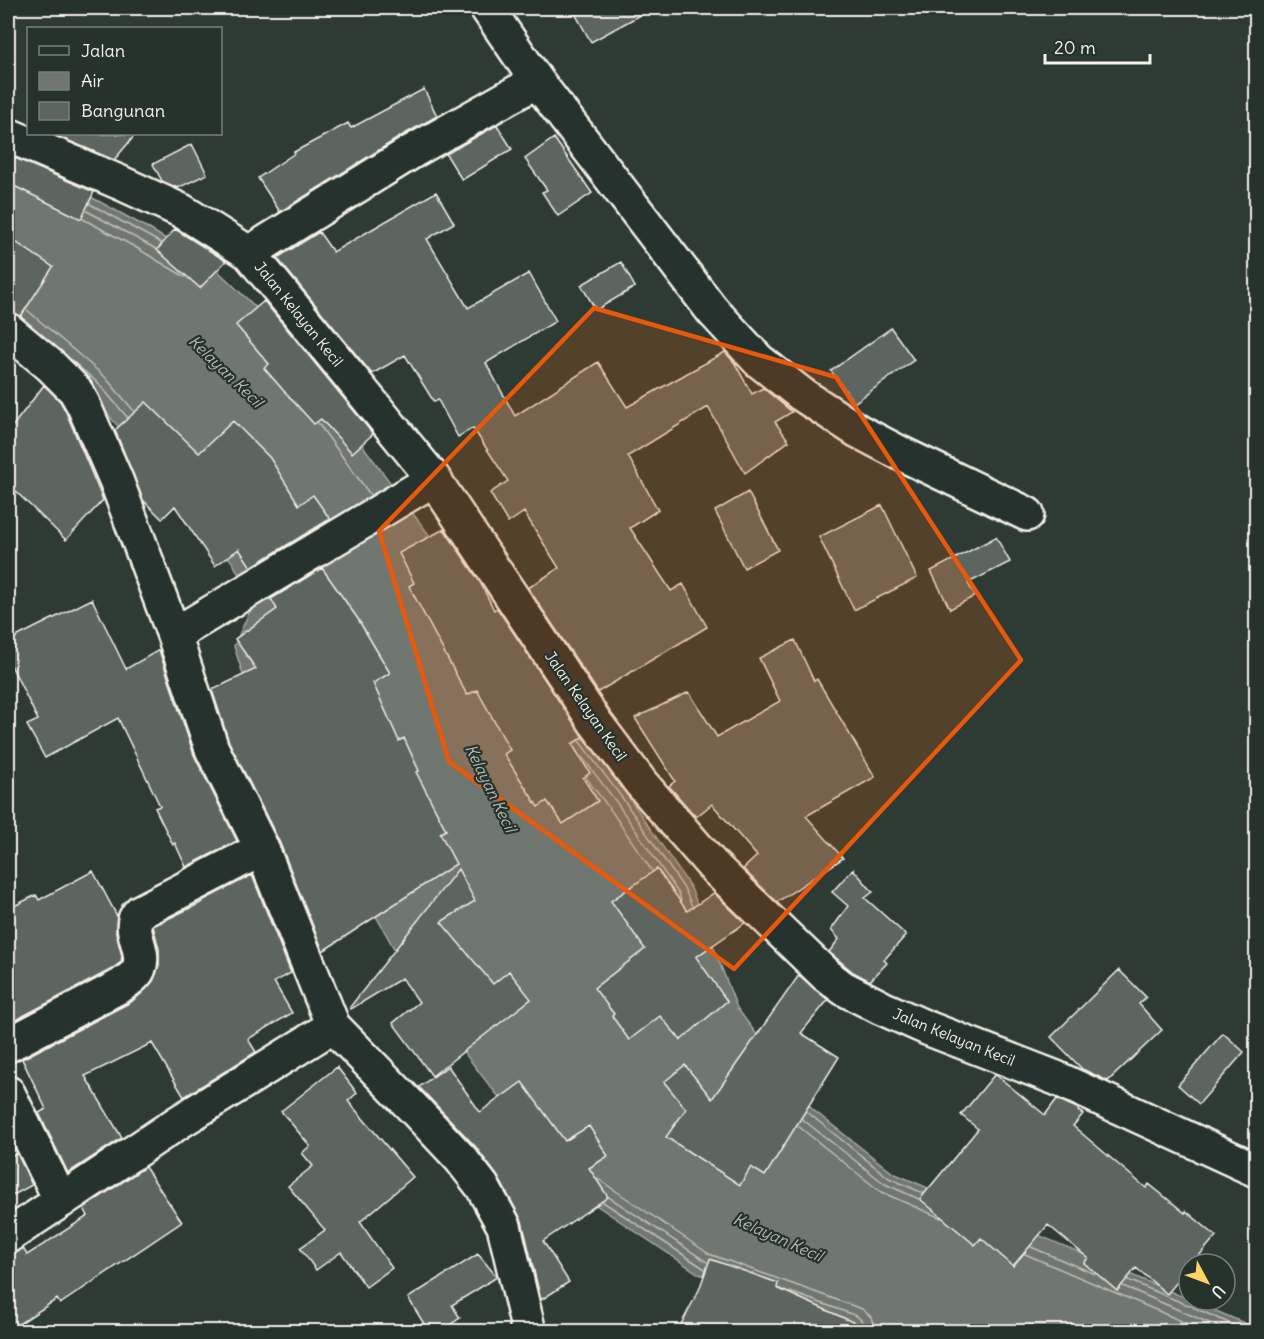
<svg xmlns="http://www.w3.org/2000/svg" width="1264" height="1339" font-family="Delius,sans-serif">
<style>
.water{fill:#6f7770;stroke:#a4a8a0;stroke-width:1.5}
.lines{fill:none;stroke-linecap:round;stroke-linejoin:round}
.shore{stroke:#bfc0b8;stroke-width:1.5}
.building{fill:#5c655e;stroke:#f4f1e8;stroke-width:1.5}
.street-casing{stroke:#f4f1e8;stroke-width:38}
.street{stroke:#26332d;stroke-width:33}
.marked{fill:#e8590c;fill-opacity:0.2;stroke:#e8590c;stroke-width:4.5;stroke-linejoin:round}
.labels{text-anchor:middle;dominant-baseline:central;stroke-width:4.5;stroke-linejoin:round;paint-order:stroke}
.street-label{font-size:15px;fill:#f4f1e8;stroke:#26332d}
.water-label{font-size:16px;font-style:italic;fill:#b8bab2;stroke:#26332d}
</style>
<rect width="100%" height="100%" fill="#2e3b34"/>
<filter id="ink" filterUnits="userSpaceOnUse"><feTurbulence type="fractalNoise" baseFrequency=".0167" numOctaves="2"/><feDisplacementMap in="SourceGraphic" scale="12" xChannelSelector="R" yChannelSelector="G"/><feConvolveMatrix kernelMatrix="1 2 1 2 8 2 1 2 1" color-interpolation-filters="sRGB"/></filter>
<g filter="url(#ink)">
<!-- water -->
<path class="water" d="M8,152L146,227L216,269L273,324L417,519L628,796L691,888L737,1008L812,1109L893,1173L1256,1328V1331H859L699,1274L575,1191L486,1081L420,995L245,681L234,646L253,604L233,563L90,393L8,324Z"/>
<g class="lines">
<!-- shore -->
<path class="shore" d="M90,204L161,243
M87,211L156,249
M83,219L135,247L185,277
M27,310L105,377L134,411
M21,317L98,383L127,417
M318,423L371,496
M579,741L623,799L685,890L692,906
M582,757L617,803L679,894L681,900
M586,778L610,809L652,871
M807,1112L889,1178L923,1193
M802,1119L885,1184L919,1199
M798,1126L881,1192L941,1218
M598,1179L709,1254L862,1309L871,1317L875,1330
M609,1197L707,1262
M603,1202L705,1269
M1031,1247L1095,1274
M1025,1254L1207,1332
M1128,1280L1185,1304L1190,1305L1195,1308L1249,1332
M1123,1286L1230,1332
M790,1292L857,1316L862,1321L865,1326"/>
</g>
<!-- building -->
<path class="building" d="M572,8H653L591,42Z
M424,89L437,116L403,135L280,212L258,178L295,153L294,152L348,123L351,128Z
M497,125L512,149L462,180L446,154Z
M52,134H136L114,160Z
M554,138L592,193L558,216L542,192L547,190L525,159Z
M192,144L207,174L178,188L162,181L153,164Z
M8,155L94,192L81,219L8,183Z
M436,192L454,223L427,239L468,308L529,273L556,321L486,363L515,416L598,362L627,407L725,352L734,362L752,394L763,388L792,412L775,422L789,441L745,473L708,407L628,456L658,510L630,528L671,591L683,584L707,627L598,692L528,588L559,568L524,512L508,523L490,493L508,481L473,428L458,437L438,400L434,402L405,355L372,374L277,258L319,232L333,252Z
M175,229L226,261L200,288L157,250Z
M8,237L53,267L21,316L12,312H8Z
M621,262L635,287L596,310L581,285Z
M264,301L373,434L352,453L321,419L314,424L283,390L264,368L269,364L236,325Z
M891,328L914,360L854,403L831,371Z
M44,385L60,401L66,412L103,500L66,540L8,484V432Z
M146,402L199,453L233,421L270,458L299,505L313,495L330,519L251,567L239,549L215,566L175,506L162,519L143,500L115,430Z
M748,492L778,550L744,568L715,511Z
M882,505L917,578L854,610L819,537Z
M444,529L480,582L494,610L497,608L583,737L572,744L590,773L583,778L598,801L563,824L547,801L538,807L504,754L510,750L477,690L467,695L409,586L414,583L399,553Z
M996,537L1010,562L968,583L975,596L950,609L931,571Z
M322,568L358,619L390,673L373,683L399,741L404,738L419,771L416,772L446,830L440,833L456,864L323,951L279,841L229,742L212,690L256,669L235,639L277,609L271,599Z
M92,599L126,669L159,650L194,755L237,841L186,867L175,843L173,845L155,808L160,806L118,718L45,758L27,725L38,720L8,659V641Z
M795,640L814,681L817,679L875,777L806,816L843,858L777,902L743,869L757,856L712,804L696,817L669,786L675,781L635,718L689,692L717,737L780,701L759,658Z
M458,869L475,901L441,922L493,984L509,971L531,999L432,1076L393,1023L419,1002L402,978L351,1009L350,1007Z
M657,869L687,911L714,893L745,923L696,957L727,1001L681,1040L660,1016L629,1040L612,1016L614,1014L594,988L645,949L611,901Z
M853,869L873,892L865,898L906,935L884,960L887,963L870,981L853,972L829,952L839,939L831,930L848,906L832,892Z
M93,871L117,916L116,933L122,956L121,962L112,969L8,1024V909L36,895L39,900Z
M252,875L291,973L274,982L292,1013L248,1039L256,1052L184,1097L152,1043L85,1076L122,1138L68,1173L39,1113L46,1109L22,1059L131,1002L141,994L153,981L159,965V949L153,926L203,902L202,901Z
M1119,970L1146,997L1139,1004L1162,1030L1108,1081L1082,1069L1051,1037Z
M799,975L828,1000L801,1033L839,1057L765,1176L751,1167L740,1185L666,1137L686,1109L664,1082L685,1065L712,1099Z
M1223,1033L1244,1052L1199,1104L1178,1085Z
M448,1066L480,1112L522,1082L565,1141L589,1126L608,1156L589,1168L608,1197L543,1241L569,1282L541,1300L522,1221L498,1177L475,1146L419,1087Z
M337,1067L357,1093L348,1101L413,1177L360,1222L392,1268L366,1287L341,1252L316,1270L300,1248L325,1230L288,1186L313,1166L302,1153L310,1146L281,1111Z
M995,1074L1045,1115L1057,1099L1079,1109L1078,1111L1083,1114L1073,1126L1146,1188L1149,1184L1185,1213L1186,1211L1216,1236L1192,1264H1189V1268L1167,1294L1136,1268L1117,1291L1084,1263L1088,1258L1048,1225L1013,1266L981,1238L975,1245L920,1199L978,1129L961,1115Z
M17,1153L32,1185L8,1198V1158Z
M145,1167L182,1222L60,1304L57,1299L8,1331V1254L18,1252L23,1248L27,1255L88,1216L84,1208Z
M478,1254L497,1277L452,1305L460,1318L439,1332H429L408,1298Z
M710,1259L778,1283L777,1288L875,1332H677L699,1290Z"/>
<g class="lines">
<defs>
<path id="street" d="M487,8L537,81L712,310L758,360L801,394L858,431L900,453L1027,514
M8,135L121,183L182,211L249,253L433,478L595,722L641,783L714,867L826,975L843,988L882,1008L927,1028L1056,1078L1256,1170
M249,253L413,151L537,81
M8,330L51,366L75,390L83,404L116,480L174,635L212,749L262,849L333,1026L416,1111L461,1159L482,1186L504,1226L529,1332
M174,635L419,488L433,478
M8,1045L122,985C128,980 137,975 139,968C147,949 124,927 140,912L262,849
M8,1093L61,1201
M8,1236L179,1122L333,1026"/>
</defs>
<!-- street casing -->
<use href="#street" class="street-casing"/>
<!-- street -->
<use href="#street" class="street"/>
</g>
</g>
<!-- marked area -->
<path class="marked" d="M594,308L836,377L1021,660L734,969L449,762L379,531Z"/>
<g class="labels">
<!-- street labels -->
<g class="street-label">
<text transform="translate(299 314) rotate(51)">Jalan Kelayan Kecil</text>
<text transform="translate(586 706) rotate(55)">Jalan Kelayan Kecil</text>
<text transform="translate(954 1037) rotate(22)">Jalan Kelayan Kecil</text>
</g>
<!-- water labels -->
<g class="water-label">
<text transform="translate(226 371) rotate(44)">Kelayan Kecil</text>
<text transform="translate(491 788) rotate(64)">Kelayan Kecil</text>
<text transform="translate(778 1237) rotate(24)">Kelayan Kecil</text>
</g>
</g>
<!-- margin -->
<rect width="1264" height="1339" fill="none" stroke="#26332d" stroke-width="30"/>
<rect x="15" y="15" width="1234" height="1309" fill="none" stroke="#f4f1e8" stroke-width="2" filter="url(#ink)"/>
<!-- legend -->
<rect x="27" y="27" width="195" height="108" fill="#26332d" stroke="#787f78" stroke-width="1.5"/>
<rect x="39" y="46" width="30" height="9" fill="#26332d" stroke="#787f78" stroke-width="1.5"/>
<text x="81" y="57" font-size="18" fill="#f4f1e8">Jalan</text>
<rect x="39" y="72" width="30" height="18" fill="#6f7770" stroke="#787f78" stroke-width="1.5"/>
<text x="81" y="87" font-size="18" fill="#f4f1e8">Air</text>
<rect x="39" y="102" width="30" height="18" fill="#5c655e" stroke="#787f78" stroke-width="1.5"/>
<text x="81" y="117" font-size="18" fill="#f4f1e8">Bangunan</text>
<!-- north arrow -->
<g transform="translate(1207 1282) rotate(131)"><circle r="28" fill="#26332d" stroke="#787f78" stroke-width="1.5"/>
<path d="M0-4.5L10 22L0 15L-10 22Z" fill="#ffd166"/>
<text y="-9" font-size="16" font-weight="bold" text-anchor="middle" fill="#f4f1e8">U</text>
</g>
<!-- scale -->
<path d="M1045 54v9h105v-9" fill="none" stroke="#f4f1e8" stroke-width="3"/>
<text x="1054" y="54" font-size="18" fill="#f4f1e8" stroke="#26332d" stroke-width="4.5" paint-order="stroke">20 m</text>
</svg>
